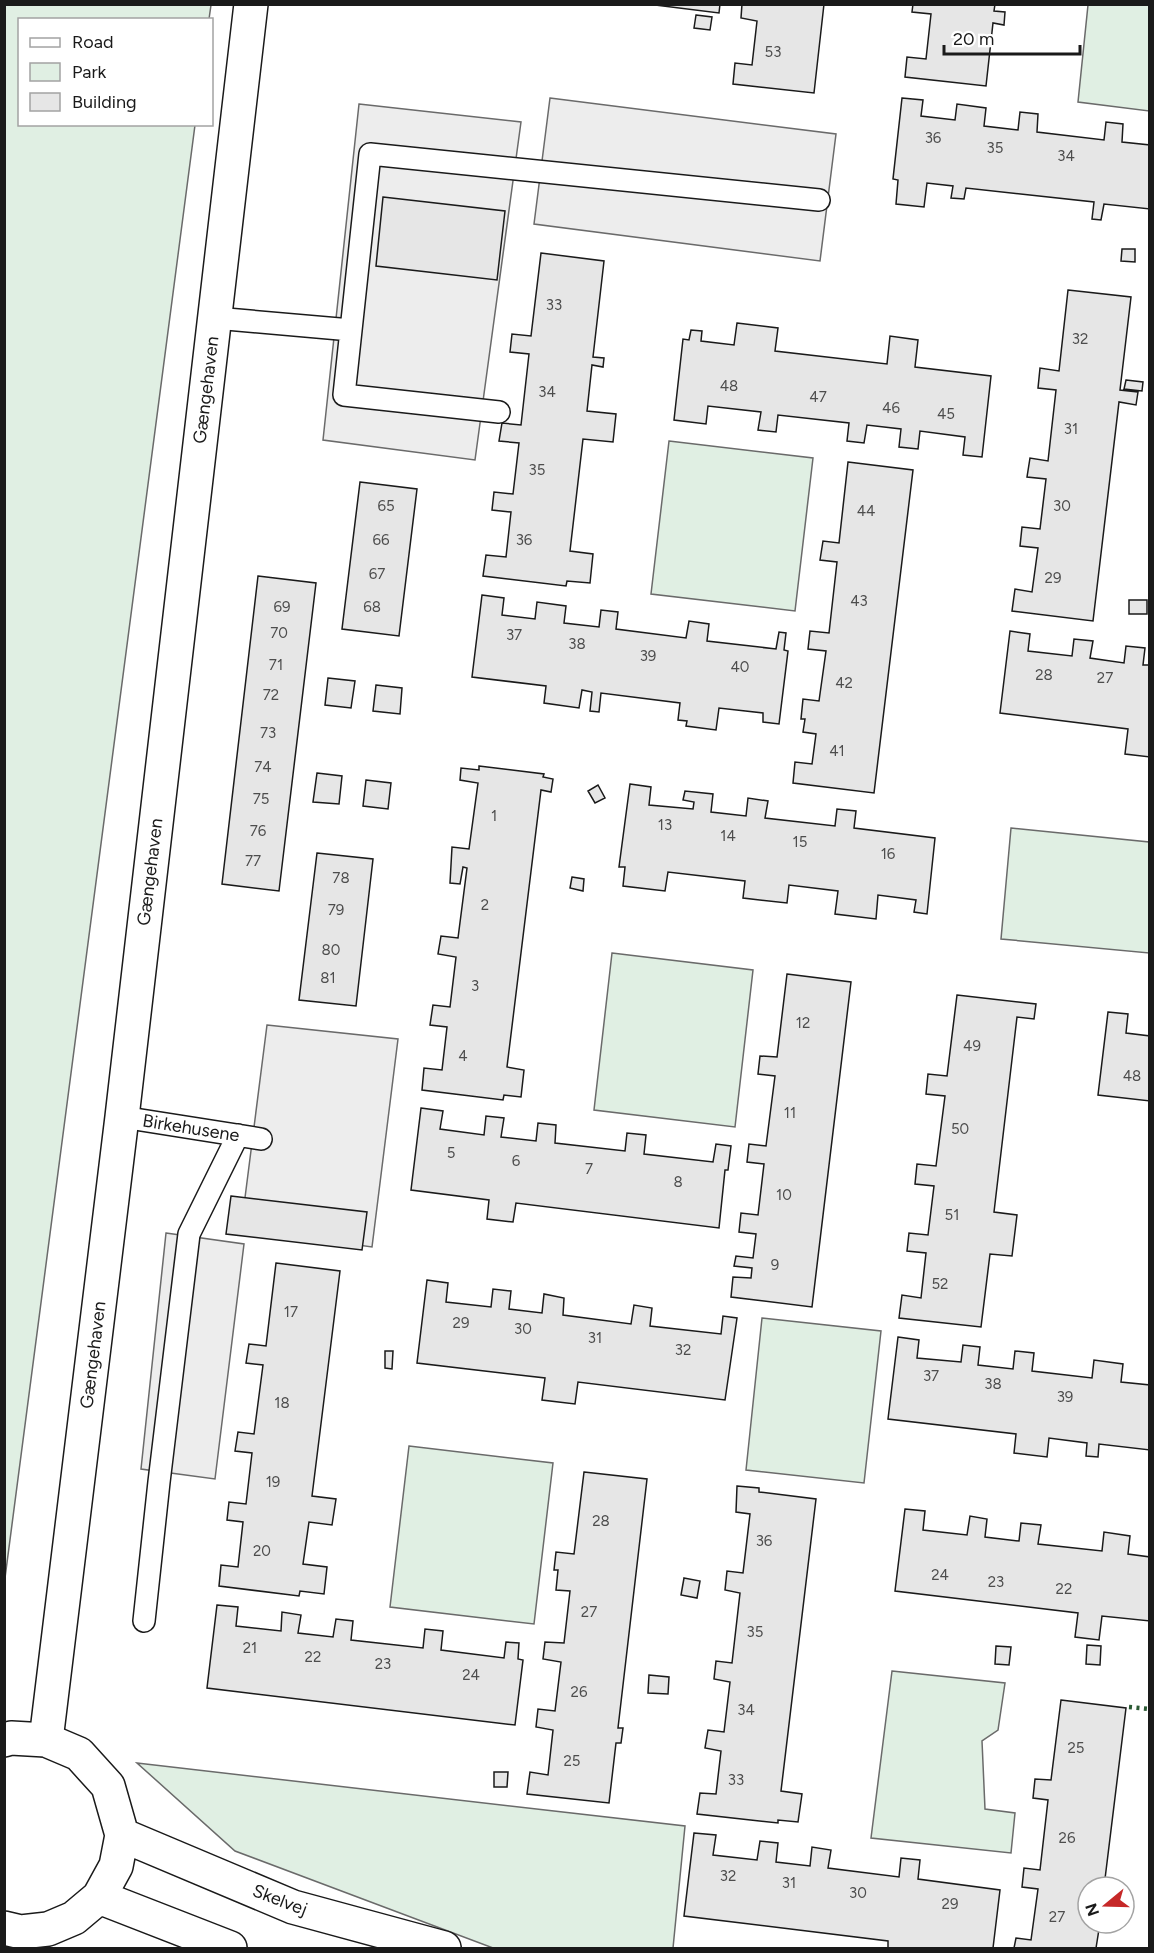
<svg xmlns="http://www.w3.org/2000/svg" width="1154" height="1953" font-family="Figtree,sans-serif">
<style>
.green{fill:#e0efe3;stroke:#6a6a6a;stroke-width:1.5}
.parking{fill:#ededed;stroke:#6a6a6a;stroke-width:1.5}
.building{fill:#e6e6e6;stroke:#1a1a1a;stroke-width:1.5}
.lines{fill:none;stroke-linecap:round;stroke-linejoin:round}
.lane-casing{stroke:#1a1a1a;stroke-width:24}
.street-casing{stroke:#1a1a1a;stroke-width:36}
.secondary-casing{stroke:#1a1a1a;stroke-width:36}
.lane{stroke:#fff;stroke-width:21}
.street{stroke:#fff;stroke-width:33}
.secondary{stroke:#fff;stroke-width:33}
.hedge{stroke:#2b5a34;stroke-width:4.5;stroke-dasharray:3 4.5;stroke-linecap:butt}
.labels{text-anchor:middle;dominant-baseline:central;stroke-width:4.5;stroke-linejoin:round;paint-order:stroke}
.number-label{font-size:15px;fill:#4d4d4d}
.street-label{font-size:18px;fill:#1a1a1a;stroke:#fff}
</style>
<rect width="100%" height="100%" fill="#fff"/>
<!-- green -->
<path class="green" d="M5,4L211,5L209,19L20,20V124L195,125L5,1578Z
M1088,5H1149V111L1078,102Z
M669,441L813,458L795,611L651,594Z
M1011,828L1149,842V953L1001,939Z
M612,953L753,970L735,1127L594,1110Z
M762,1318L881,1331L864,1483L746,1470Z
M409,1446L553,1463L534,1624L390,1607Z
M892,1671L1005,1683L998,1730L982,1741L985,1809L1015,1813L1011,1853L871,1838Z
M137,1763L685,1826L673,1948H493L235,1851Z"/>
<!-- parking -->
<path class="parking" d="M550,98L836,134L820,261L534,224Z
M359,104L521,122L475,460L323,440Z
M267,1025L398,1039L372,1247L241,1229Z
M166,1233L244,1244L215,1479L141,1469Z"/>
<!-- building -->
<path class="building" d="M647,4H720L719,13Z
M742,4H824L814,93L733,84L735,63L752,65L757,21L741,18Z
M913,4H995L994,11L1005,12L1004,25L993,23L986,86L905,77L907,57L926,59L931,14L912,12Z
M696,15L712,17L710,30L694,28Z
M902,98L923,100L921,116L955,120L957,104L986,108L984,126L1018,130L1020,112L1038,114L1037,132L1104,140L1106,122L1123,124L1122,142L1150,145V209L1104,204L1101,220L1092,219L1094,202L966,188L964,199L951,198L953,186L927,183L924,207L896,204L898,180L893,179Z
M383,197L505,211L497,280L376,266Z
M1122,249H1135V262L1121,261Z
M541,253L604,261L593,357L604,358L603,367L592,365L587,411L616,414L613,442L583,439L570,551L593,554L590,583L567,581L566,586L483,576L486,555L506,557L511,512L492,510L494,492L513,494L519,443L499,441L502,423L521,425L529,354L510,352L512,334L531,336Z
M1068,290L1131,297L1120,390L1138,392L1136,405L1119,402L1093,621L1012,611L1015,589L1032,592L1038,548L1020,546L1022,527L1040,529L1046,479L1027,477L1030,458L1048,461L1056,390L1038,388L1040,368L1059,371Z
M737,323L778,328L775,351L887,364L890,336L918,340L915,367L991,376L982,457L963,455L965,437L920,431L918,449L899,447L901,429L867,425L864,443L847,441L849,423L778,415L776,432L758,430L761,412L708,406L706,424L674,420L683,339L689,340L691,330L702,331L701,341L734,345Z
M1126,380L1143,382L1142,391L1124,389Z
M848,462L913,470L874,793L793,783L795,762L812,764L816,734L803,732L805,719H801L803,699L819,701L826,651L808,649L810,631L829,633L837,562L820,560L823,541L839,543Z
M360,482L417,489L399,636L342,629Z
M258,576L316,583L279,891L222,884Z
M482,595L504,598L502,615L535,619L537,602L566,606L564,623L599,627L601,610L618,612L616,629L686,638L689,621L709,624L707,641L776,649L779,632L786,633L784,650L788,651L779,724L763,722V713L719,708L716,730L686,726L687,721L678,720L680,703L601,693L599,712L590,711L592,692L582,690L579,708L544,703L546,686L472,677Z
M1129,600H1147V614H1129Z
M1010,631L1030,634L1028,651L1072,656L1074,639L1093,641L1090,658L1124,663L1126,646L1145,648L1143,665H1150V757L1125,754L1128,729L1000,713Z
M328,678L355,681L351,708L325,705Z
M376,685L402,688L400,714L373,711Z
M479,766L544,774L543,777L553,779L551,792L541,790L507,1067L524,1070L521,1097L504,1095L503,1100L422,1090L424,1068L442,1070L447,1027L430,1025L433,1005L450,1007L456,957L438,954L441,936L458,938L467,868L463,867L460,884L450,883L452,847L469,849L478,783L460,780L461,768L479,770Z
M317,773L342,776L339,804L313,802Z
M366,780L391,783L388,809L363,806Z
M630,784L651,787L649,805L693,809L694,802L683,800L685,791L713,794L711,812L746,816L748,798L768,801L765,818L835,826L837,809L856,811L854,828L935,838L927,914L914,912L916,900L878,895L876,919L835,914L838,891L789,885L787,903L743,898L745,881L668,872L665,891L623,886L625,867H619Z
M598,785L605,798L595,803L588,791Z
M317,853L373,859L356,1006L299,1000Z
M572,877L584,879L583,891L570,888Z
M787,974L851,982L812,1307L731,1297L733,1277L751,1278L752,1268L734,1266L736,1256L753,1258L756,1234L739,1232L741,1213L758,1215L764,1164L747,1162L749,1144L766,1146L775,1076L758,1074L760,1056L777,1057Z
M957,995L1036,1004L1034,1019L1017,1017L994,1212L1017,1215L1012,1256L990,1254L981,1327L899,1318L902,1295L921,1298L926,1253L907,1251L909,1233L928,1235L934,1186L915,1184L917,1164L936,1166L945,1096L926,1094L928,1074L947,1076Z
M1108,1012L1128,1014L1126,1033L1150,1036V1101L1098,1095Z
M421,1108L443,1111L440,1129L484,1135L486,1116L504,1118L501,1137L536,1141L538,1123L556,1125L555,1143L625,1151L627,1133L646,1135L644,1154L713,1162L716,1144L731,1146L728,1170H725L719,1228L516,1203L513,1222L487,1219L489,1200L411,1190Z
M231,1196L367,1212L362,1250L226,1234Z
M276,1263L340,1271L312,1496L336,1499L332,1525L309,1522L303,1564L327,1567L324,1594L300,1591L299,1596L219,1586L221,1565L238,1567L243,1522L227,1520L229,1502L246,1504L252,1453L235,1451L238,1432L254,1434L263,1365L246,1363L249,1344L266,1346Z
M427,1280L448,1283L446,1302L491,1307L493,1289L511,1291L509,1309L542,1313L544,1294L564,1298L563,1315L631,1324L634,1305L652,1308L650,1326L721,1334L723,1316L737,1318L725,1400L578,1382L575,1404L542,1400L545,1378L417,1363Z
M898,1337L919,1340L917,1358L961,1362L963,1345L980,1347L978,1365L1013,1369L1015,1351L1034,1353L1032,1371L1092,1378L1094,1360L1123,1364L1121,1382L1150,1385V1450L1099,1444L1098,1457L1086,1456L1087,1443L1049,1438L1047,1457L1014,1453L1016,1434L888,1419Z
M385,1351H393L392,1369L385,1368Z
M584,1472L647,1479L618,1728H623L621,1743H616L609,1803L527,1794L530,1772L548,1775L553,1730L536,1727L538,1709L555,1711L561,1662L543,1659L545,1642L564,1643L570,1591L556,1590L558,1570H554L556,1552L574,1554Z
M737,1486L759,1488V1492L816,1499L781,1791L802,1794L798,1822L778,1820V1823L697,1814L700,1793L716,1794L721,1751L705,1748L708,1730L724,1732L730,1682L714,1679L716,1661L732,1663L740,1593L725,1590L727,1571L743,1573L750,1514L736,1512Z
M905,1509L925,1511L923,1530L967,1535L970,1516L987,1519L985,1537L1019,1541L1021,1523L1041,1525L1038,1544L1102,1551L1104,1532L1130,1536L1128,1554L1150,1557V1621L1102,1616L1099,1640L1075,1637L1078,1613L895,1591Z
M684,1578L700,1581L697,1598L681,1595Z
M217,1605L238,1607L236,1626L281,1631L282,1612L301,1615L298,1633L333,1637L336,1619L353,1621L351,1640L423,1648L425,1629L443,1631L441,1650L504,1658L506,1642L519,1643L518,1659L523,1660L515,1725L207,1688Z
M1087,1645L1101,1646L1100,1665L1086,1664Z
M996,1646L1011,1647L1009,1665L995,1664Z
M649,1675L669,1677L668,1694L648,1693Z
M1061,1700L1126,1708L1104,1887H1088V1923H1100L1096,1948H1014L1016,1938L1031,1940L1038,1889L1022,1887L1024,1868L1040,1870L1048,1800L1033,1798L1035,1779L1051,1780Z
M494,1772H508L507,1787H494Z
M694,1833L716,1835L713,1855L757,1860L760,1841L778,1843L776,1862L810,1866L812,1847L831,1850L828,1868L899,1877L901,1858L920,1860L918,1879L1000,1890L993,1948H888V1941L684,1916Z"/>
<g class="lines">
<defs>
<path id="lane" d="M215,318L351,330
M499,412L344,395L370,154L819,200
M122,1117L261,1139
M144,1621L159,1482L189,1234L238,1135"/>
<path id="street" d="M46,1740L122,1117L251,4"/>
<path id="secondary" d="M4,1740L11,1738L46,1740L79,1754L108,1786L122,1835L116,1866L99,1897L74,1918L48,1929L21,1932L4,1928
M122,1835L293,1907L444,1948
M99,1897L230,1948"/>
</defs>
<!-- lane casing -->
<use href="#lane" class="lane-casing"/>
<!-- street casing -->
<use href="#street" class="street-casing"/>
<!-- secondary casing -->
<use href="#secondary" class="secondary-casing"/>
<!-- lane -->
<use href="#lane" class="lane"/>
<!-- street -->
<use href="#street" class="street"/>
<!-- secondary -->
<use href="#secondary" class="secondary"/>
<!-- hedge -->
<path class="hedge" d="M1129,1707L1150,1709"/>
</g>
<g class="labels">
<!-- number labels -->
<g class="number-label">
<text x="773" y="52">53</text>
<text x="933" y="138">36</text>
<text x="995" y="148">35</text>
<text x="1066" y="156">34</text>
<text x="554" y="305">33</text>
<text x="1080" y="339">32</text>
<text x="729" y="386">48</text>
<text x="547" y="392">34</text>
<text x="818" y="397">47</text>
<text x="891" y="408">46</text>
<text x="946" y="414">45</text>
<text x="1071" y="429">31</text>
<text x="537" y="470">35</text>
<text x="386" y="506">65</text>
<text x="1062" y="506">30</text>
<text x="866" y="511">44</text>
<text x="381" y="540">66</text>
<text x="524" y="540">36</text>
<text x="377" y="574">67</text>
<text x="1053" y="578">29</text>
<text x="859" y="601">43</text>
<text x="282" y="607">69</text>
<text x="372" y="607">68</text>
<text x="279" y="633">70</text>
<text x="514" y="635">37</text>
<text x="577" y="644">38</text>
<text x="648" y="656">39</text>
<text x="276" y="665">71</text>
<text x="740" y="667">40</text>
<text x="1044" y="675">28</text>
<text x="1105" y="678">27</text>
<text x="844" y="683">42</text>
<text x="271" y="695">72</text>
<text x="268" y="733">73</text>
<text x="837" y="751">41</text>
<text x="263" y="767">74</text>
<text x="261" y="799">75</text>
<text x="494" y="816">1</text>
<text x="665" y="825">13</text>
<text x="258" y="831">76</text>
<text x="728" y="836">14</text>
<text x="800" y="842">15</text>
<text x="888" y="854">16</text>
<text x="253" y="861">77</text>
<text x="341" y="878">78</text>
<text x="485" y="905">2</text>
<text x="336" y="910">79</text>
<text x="331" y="950">80</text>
<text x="328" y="978">81</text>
<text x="475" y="986">3</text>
<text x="803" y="1023">12</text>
<text x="972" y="1046">49</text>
<text x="463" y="1056">4</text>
<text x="1132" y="1076">48</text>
<text x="790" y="1113">11</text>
<text x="960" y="1129">50</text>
<text x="451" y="1153">5</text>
<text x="516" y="1161">6</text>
<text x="589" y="1169">7</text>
<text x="678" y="1182">8</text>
<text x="784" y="1195">10</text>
<text x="952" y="1215">51</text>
<text x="775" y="1265">9</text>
<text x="940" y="1284">52</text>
<text x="291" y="1312">17</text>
<text x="461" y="1323">29</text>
<text x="523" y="1329">30</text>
<text x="595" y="1338">31</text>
<text x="683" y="1350">32</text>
<text x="931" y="1376">37</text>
<text x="993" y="1384">38</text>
<text x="1065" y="1397">39</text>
<text x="282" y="1403">18</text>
<text x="273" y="1482">19</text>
<text x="601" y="1521">28</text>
<text x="764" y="1541">36</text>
<text x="262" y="1551">20</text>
<text x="940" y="1575">24</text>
<text x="996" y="1582">23</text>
<text x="1064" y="1589">22</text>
<text x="589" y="1612">27</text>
<text x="755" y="1632">35</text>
<text x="250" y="1648">21</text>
<text x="313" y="1657">22</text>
<text x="383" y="1664">23</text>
<text x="471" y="1675">24</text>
<text x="579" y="1692">26</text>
<text x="746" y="1710">34</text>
<text x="1076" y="1748">25</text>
<text x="572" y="1761">25</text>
<text x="736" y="1780">33</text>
<text x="1067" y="1838">26</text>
<text x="728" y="1876">32</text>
<text x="789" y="1883">31</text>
<text x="858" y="1893">30</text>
<text x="950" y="1904">29</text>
<text x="1057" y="1917">27</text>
</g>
<!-- street labels -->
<g class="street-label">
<text transform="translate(206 390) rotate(-83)">Gængehaven</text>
<text transform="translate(150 872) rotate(-83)">Gængehaven</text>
<text transform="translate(191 1128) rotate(9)">Birkehusene</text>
<text transform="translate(93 1355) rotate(-83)">Gængehaven</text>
<text transform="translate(280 1900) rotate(21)">Skelvej</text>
</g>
</g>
<!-- border -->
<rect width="1154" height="1953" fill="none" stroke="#1a1a1a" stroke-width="12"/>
<!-- legend -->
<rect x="18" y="18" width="195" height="108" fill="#ffffff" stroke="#a3a3a3" stroke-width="1.5"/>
<rect x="30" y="38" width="30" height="9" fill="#ffffff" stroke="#a3a3a3" stroke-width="1.5"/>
<text x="72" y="48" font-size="18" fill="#1a1a1a">Road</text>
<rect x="30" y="63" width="30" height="18" fill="#e0efe3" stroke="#a3a3a3" stroke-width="1.5"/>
<text x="72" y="78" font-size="18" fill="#1a1a1a">Park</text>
<rect x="30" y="93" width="30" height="18" fill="#e6e6e6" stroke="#a3a3a3" stroke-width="1.5"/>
<text x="72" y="108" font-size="18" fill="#1a1a1a">Building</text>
<!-- north arrow -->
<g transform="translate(1106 1905) rotate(251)"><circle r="28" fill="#ffffff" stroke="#a3a3a3" stroke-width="1.5"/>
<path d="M0-4.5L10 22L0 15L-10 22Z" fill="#c62828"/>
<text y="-9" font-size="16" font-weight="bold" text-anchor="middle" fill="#1a1a1a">N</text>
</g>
<!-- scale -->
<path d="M944 45v9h136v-9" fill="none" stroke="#1a1a1a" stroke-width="3"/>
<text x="953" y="45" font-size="18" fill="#1a1a1a" stroke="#ffffff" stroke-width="4.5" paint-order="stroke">20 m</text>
</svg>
